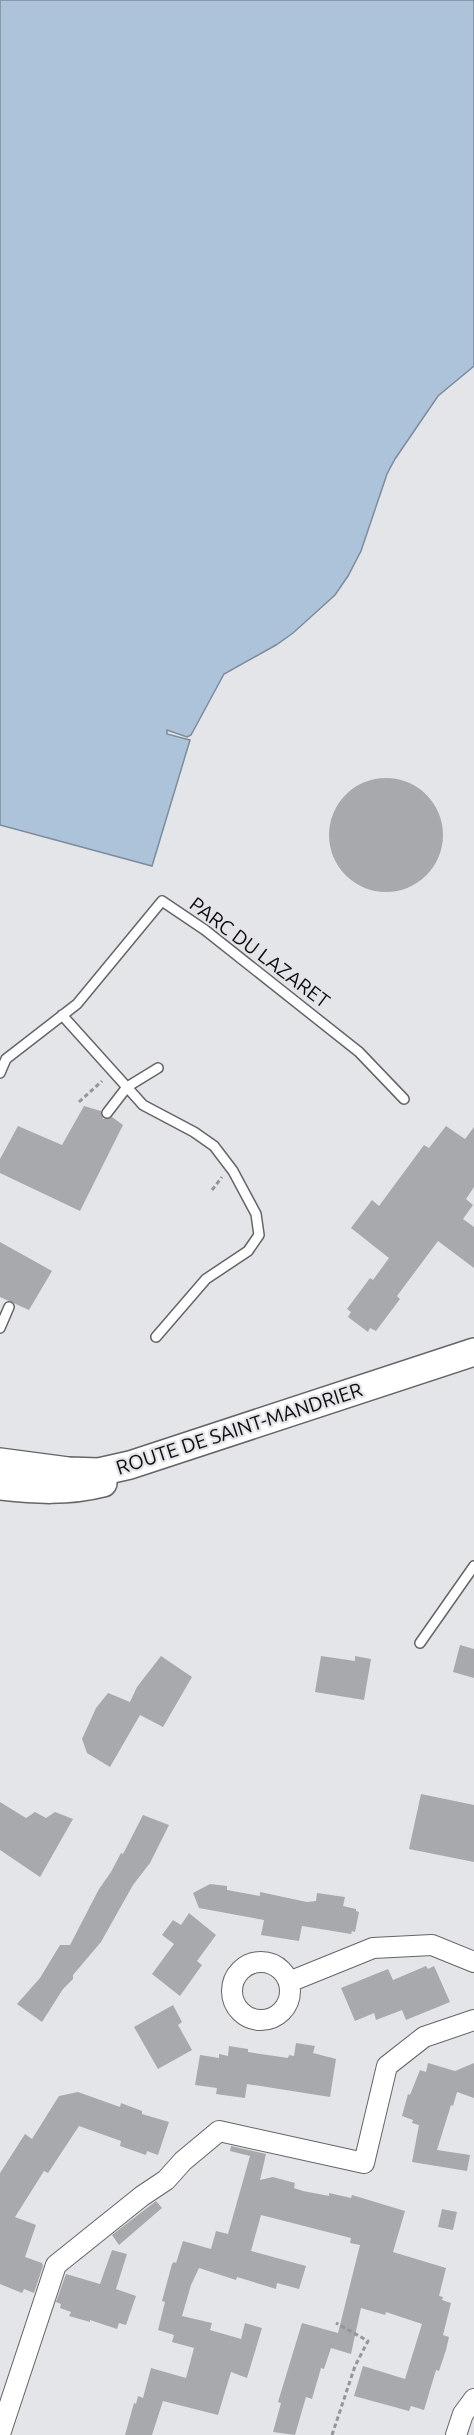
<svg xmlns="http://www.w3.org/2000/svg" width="474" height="2435" font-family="Ubuntu,sans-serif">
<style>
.water{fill:#acc3da;stroke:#7c8c9d;stroke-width:1.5}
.building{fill:#a8a9ac}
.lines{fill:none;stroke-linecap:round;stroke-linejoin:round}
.service-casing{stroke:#646568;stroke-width:12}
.minor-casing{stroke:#646568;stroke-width:22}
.secondary-casing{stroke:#646568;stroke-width:30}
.path{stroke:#969699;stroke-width:3;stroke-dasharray:4.5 3;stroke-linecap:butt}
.service{stroke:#fff;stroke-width:9}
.minor{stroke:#fff;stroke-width:20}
.secondary{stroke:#fff;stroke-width:27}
.labels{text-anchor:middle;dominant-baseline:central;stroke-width:4.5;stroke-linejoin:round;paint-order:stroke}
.street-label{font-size:20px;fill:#0d0d0e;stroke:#e4e5e8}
</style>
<rect width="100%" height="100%" fill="#e4e5e8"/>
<!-- water -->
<path class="water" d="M0,0H474V366L438,396L395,459L387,474L361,551L348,576L335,595L293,633L276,645L224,674L191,735L187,737L167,730V734L190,740L152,866L0,825Z"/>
<!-- building -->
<path class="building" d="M329 835a57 57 0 1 1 114 0a57 57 0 1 1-114 0Z
M84,1106L101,1111L103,1119L112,1117L123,1125L80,1211L0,1173V1159L18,1126L62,1145Z
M446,1126L465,1139L474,1127V1187L466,1199L473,1205L463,1219L474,1227V1268L438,1241L397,1296L400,1299L376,1331L370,1328L368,1332L348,1317L351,1312L347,1309L370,1278L373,1280L389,1258L351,1228L372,1200L379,1206L424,1145L429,1148Z
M0,1242L52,1271L29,1310L0,1297Z
M460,1645L474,1649V1678L453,1672Z
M161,1656L192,1677L163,1727L140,1715L110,1767L87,1753L82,1739L96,1708L108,1693L130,1702L137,1687Z
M321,1656L355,1661V1656L371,1659L364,1700L315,1692Z
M421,1794L474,1805V1862L409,1849Z
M0,1802L26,1818L35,1812L46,1818L55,1812L73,1819L40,1877L0,1850Z
M143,1815L169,1825L150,1863L133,1885L101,1942L73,1975V1979L63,1989L42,2022L17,2004L40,1978L60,1945H70L99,1889L111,1872L121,1853L123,1854Z
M210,1884L227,1886V1890L260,1896V1892L307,1902L316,1901L317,1893L345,1897L343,1906L356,1909V1911L359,1912L355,1932L352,1931L351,1934L302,1926L299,1941L261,1935L264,1920L199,1908L193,1893Z
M189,1913L216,1935L197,1961L202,1965L180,1996L152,1974L174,1944L162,1935L173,1920L181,1925Z
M426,1966L428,1969L434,1966L450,2002L406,2020L402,2010L376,2020L374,2013L355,2021L341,1988L388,1969L393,1980Z
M173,2005L182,2022L178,2025L192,2050L158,2069L134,2027Z
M296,2043L315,2046L313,2053L336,2059L330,2097L247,2084L245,2098L216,2094L217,2088L195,2085L200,2055L219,2058V2054L228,2056L229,2046L248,2049V2052L288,2058L289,2055L294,2056Z
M428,2063L455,2071L474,2063V2098L457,2092L453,2106L451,2105L437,2150L470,2155L467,2171L412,2162L419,2125L412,2123L413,2120L402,2116L408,2094L410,2095L420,2070L426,2072Z
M78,2092L120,2107L121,2103L142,2111V2114L169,2122L158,2155L147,2151L146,2155L120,2146L121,2141L79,2126L48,2173L44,2171L15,2217L36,2225L25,2257L42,2263L43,2266L34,2293L24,2289L22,2293L0,2284V2173L25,2134L32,2139L59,2096Z
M231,2146L266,2154L260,2180L273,2177L295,2183L294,2188L303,2191L329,2196V2193L351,2198L352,2195L405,2211L393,2252L446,2268L439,2296L443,2297L442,2300L451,2303L443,2335L449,2337L446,2350L439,2371L436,2370L424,2410L411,2406L409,2411L354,2396L363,2366L405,2379L422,2324L386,2312L385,2315L361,2308L351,2354L331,2348L324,2369L321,2368L312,2399L306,2397L295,2435L273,2432L281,2403L278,2402L302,2323L338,2333L360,2245L350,2243L351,2238L261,2215L251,2251L306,2266L299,2289L277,2283L276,2289L237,2277L236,2280L199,2268L191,2285L182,2316L212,2323L210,2330L241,2339L245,2323L262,2328L247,2378L231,2372L218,2415L163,2401L152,2435H125L134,2403L136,2404L138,2396L143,2398L151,2368L186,2378L194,2348L172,2342L174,2335L158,2330L165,2302L162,2301L172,2264L174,2262L176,2263L183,2241L211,2249L216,2231L228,2234L250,2156L230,2151Z
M156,2201L162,2208L119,2245L112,2235Z
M442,2209L457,2212L453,2230L438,2227Z
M112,2250L127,2254L116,2289L136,2296L126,2325L119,2323L117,2329L90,2320V2322L69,2316L71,2312L60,2308L61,2304L56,2302L66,2274L100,2284Z"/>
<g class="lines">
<defs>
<path id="service" d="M62,1015L143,1105L194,1132L214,1146L233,1171L256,1214L259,1235L248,1251L206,1279L156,1337
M0,1073L6,1059L77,1004L162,901L205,930L359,1052L404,1099
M107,1113L127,1087L158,1068
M0,1328L9,1307
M420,1643L474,1566"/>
<path id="minor" d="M232 1991a29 29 0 1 1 58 0a29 29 0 1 1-58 0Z
M289,1982L373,1948L432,1945L474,1962
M0,2434L56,2265L142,2196L166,2180L183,2161L219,2131L364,2163L387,2066L424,2037L474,2020
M456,2435L463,2414L474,2399"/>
<path id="secondary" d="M0,1462L68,1471L99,1472L130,1465L474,1352
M0,1486C35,1490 68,1492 103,1483"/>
</defs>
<!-- service casing -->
<use href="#service" class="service-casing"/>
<!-- minor casing -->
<use href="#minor" class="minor-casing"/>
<!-- secondary casing -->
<use href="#secondary" class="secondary-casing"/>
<!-- path -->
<path class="path" d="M79,1102L102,1081
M212,1190L222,1177
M332,2435L355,2366L368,2341L336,2323"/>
<!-- service -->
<use href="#service" class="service"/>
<!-- minor -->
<use href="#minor" class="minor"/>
<!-- secondary -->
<use href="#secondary" class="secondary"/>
</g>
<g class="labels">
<!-- street labels -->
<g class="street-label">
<text transform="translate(260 952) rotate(37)">PARC DU LAZARET</text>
<text transform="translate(239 1428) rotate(-18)">ROUTE DE SAINT-MANDRIER</text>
</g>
</g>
</svg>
